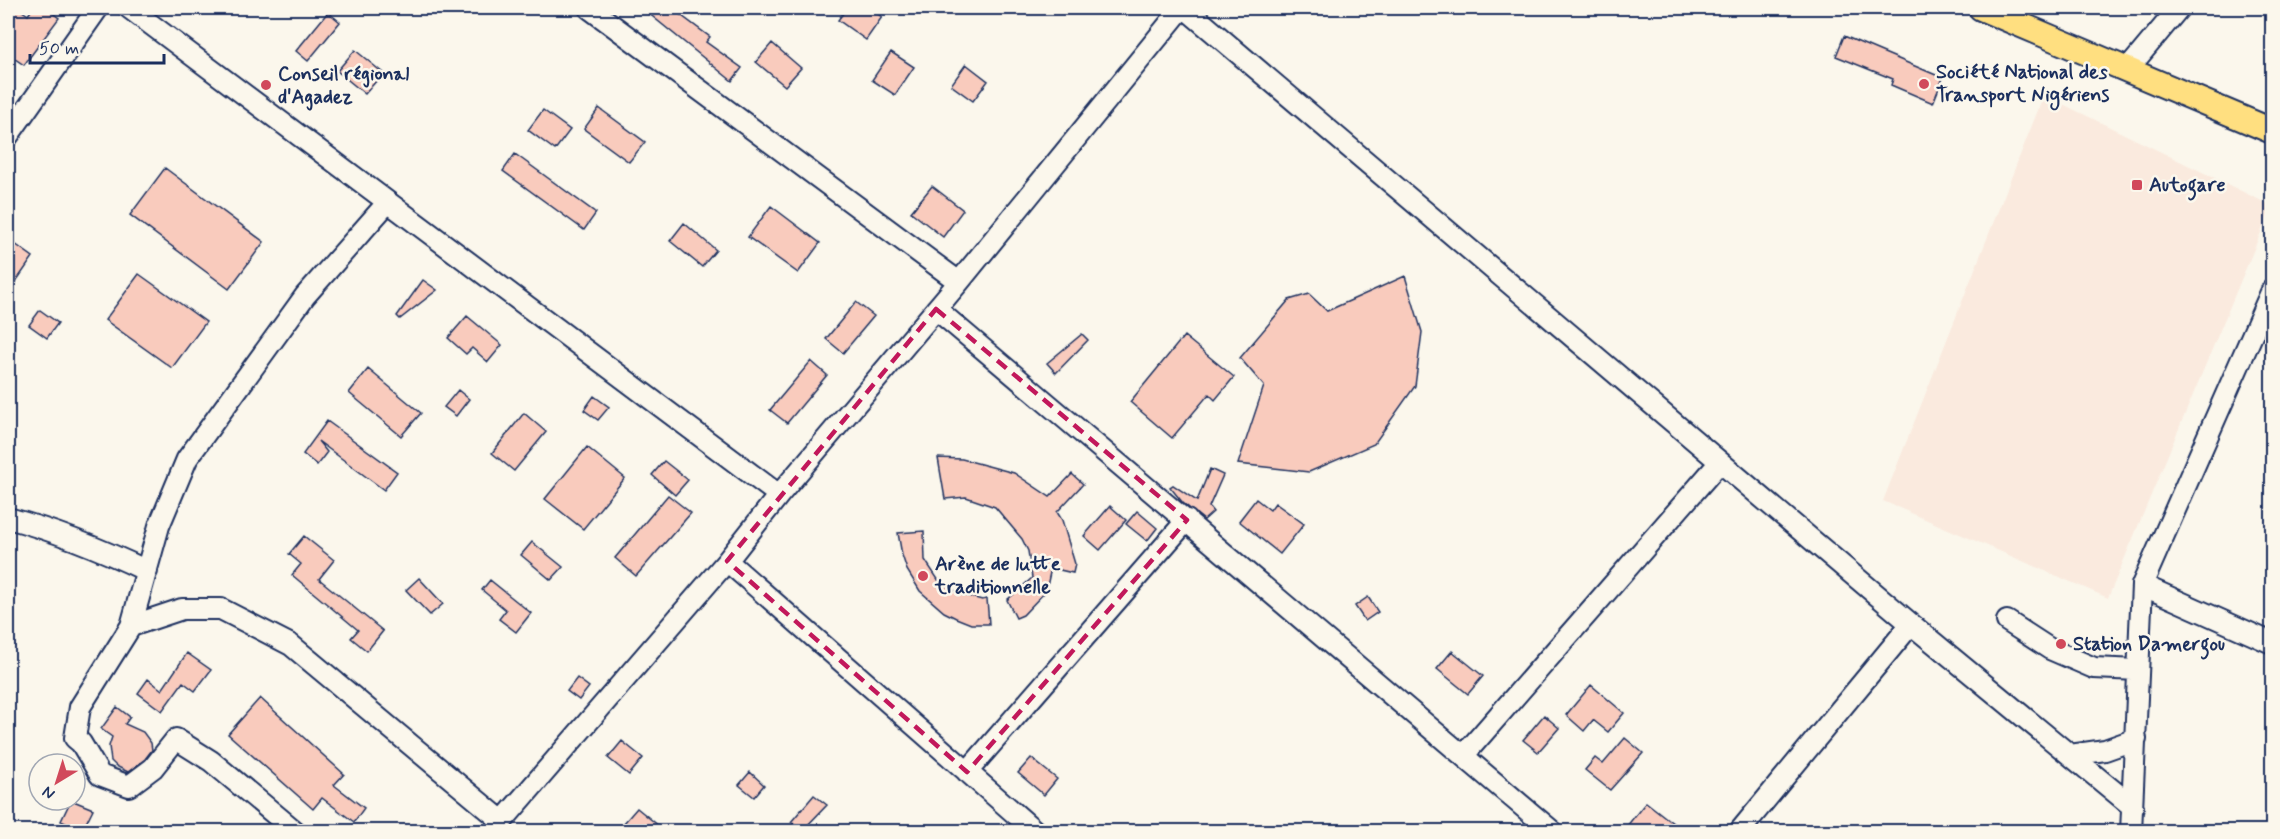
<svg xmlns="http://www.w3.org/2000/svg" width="2280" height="839" font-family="Mynerve,sans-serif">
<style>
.built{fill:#faeade}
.building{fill:#f9cbbd;stroke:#1b2f5e;stroke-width:1.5}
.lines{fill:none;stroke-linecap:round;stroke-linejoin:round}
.minor-casing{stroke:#1b2f5e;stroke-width:24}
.major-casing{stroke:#1b2f5e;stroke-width:28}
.minor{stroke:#fbf7ec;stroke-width:20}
.major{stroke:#ffdf80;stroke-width:24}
.marked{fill:none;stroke:#c2185b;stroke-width:4.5;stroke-dasharray:12 8;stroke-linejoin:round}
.poi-dot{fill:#d1495b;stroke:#fbf7ec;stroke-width:2}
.labels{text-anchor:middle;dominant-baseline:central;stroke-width:5;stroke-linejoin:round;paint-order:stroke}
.poi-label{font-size:20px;font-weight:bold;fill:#1b2f5e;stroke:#fbf7ec;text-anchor:start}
</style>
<rect width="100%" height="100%" fill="#fbf7ec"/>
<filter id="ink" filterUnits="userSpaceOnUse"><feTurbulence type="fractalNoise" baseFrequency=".0167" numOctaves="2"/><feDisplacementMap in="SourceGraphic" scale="12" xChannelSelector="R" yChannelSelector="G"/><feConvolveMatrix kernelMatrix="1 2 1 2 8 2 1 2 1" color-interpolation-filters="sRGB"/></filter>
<g filter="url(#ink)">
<!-- built -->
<path class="built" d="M2044,95L2272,206L2108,598L1883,501Z"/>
<!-- building -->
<path class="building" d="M8,8H18L28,15L33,8H46L59,18L24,65L8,54Z
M642,8H671L710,37L706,42L742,68L732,81Z
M847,8H869L882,17L866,40L838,20Z
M328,12L340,22L308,61L296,51Z
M1844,36L1943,78L1933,103L1891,85L1893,79L1836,56Z
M772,43L801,68L785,86L756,62Z
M355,50L383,73L365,94L337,71Z
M891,52L914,67L895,95L872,80Z
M966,64L988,81L973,101L951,85Z
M599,108L645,142L629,162L584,129Z
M543,110L570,130L555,150L528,130Z
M515,154L596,213L584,230L503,171Z
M165,168L264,242L229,289L130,215Z
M932,186L963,210L943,237L911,212Z
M771,206L820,243L798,273L748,237Z
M684,223L716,250L702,267L670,241Z
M8,239L33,257L8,293Z
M139,274L206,322L172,368L105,320Z
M1405,276L1422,332L1415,386L1374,444L1309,472L1238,464L1264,386L1240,358L1289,300L1309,294L1327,311Z
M423,280L437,290L400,319L397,316Z
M856,302L874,316L843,353L826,339Z
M40,310L58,323L47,338L29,325Z
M467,316L502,345L488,362L472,348L466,354L448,338Z
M1082,334L1088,340L1056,373L1047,363Z
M1184,336L1234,377L1215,400L1209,394L1172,438L1130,402Z
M811,361L827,375L787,423L770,410Z
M368,369L421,413L401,436L349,393Z
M458,390L469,399L456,416L444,407Z
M594,396L609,407L598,420L584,410Z
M524,413L546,432L514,471L492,453Z
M327,421L397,472L384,490L318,441L327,452L317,465L303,454Z
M587,447L625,478L583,529L545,499Z
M938,458L962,459L1014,473L1050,497L1072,474L1083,484L1057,512L1062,520L1075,564L1073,573L1051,568L1046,591L1023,615L1016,618L1007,600L1032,578L1028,551L1022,539L995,507L966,497L945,499Z
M664,461L688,480L675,495L652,475Z
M1210,469L1223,475L1209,507L1213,512L1204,520L1183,503L1170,487L1173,485L1197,501Z
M668,495L691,513L636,576L615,558Z
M1256,499L1270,510L1275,503L1304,524L1280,554L1239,521Z
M1110,506L1126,520L1100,550L1084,536Z
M1137,511L1157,528L1147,541L1126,524Z
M924,531L925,560L939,581L960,594L982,600L987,599L989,624H971L956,618L944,612L920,591L907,570L902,555L898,533Z
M304,536L334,560L319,579L383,631L367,651L351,638L358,630L292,575L301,564L289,554Z
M532,542L563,567L551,580L521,555Z
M419,578L443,604L430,615L406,590Z
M490,580L531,613L516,632L499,619L506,610L482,590Z
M1368,597L1378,612L1365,621L1355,606Z
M1452,651L1483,676L1468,694L1437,669Z
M187,653L211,670L195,691L183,682L162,711L138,693L148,679L162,690Z
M577,678L589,687L579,700L567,691Z
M1591,685L1624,713L1608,732L1593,720L1584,731L1566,715Z
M260,698L344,774L334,785L364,808L354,822L322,798L313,809L228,734Z
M117,707L130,717L125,724L143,732L151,743L152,750L145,759L128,772L116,766L111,761L109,746L112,737L101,729Z
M1544,715L1559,728L1538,752L1523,740Z
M1625,738L1643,753L1610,790L1585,770L1595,758L1603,764Z
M622,741L643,758L629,775L608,758Z
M1031,758L1057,779L1044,795L1018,773Z
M750,772L764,785L754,797L739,785Z
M814,795L827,805L802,831L791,822Z
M71,800L93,809L82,831L61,821Z
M1646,802L1683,831H1623Z
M637,808L665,831H617Z"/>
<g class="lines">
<defs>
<path id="minor" d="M129,8L779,495
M589,8L959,282
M1185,8L1911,624L2133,807
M2128,69L2179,8
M8,136L98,8
M936,309L1553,832
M8,518C56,531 101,549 147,571
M727,561L1036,832
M2142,585L2272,643
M2007,621L2050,649L2094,668L2138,670
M131,626L182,609H221L291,645L502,821
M1464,755L1720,462
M2070,755L2105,750L2136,739
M967,772L1187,520
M296,832L211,761L176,739L153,768L129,786L100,775L81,743L75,738L80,707L131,626L159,526L187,459L305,296L388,202
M493,832L727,561L779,495L959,282L1182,8
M1739,832L1911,624
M2131,832L2142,585L2272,290"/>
<path id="major" d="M1981,8L2272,131"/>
</defs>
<!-- minor casing -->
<use href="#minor" class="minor-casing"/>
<!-- major casing -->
<use href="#major" class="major-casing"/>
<!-- minor -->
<use href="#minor" class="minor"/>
<!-- major -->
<use href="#major" class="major"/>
</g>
</g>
<!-- marked area -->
<path class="marked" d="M936,309L1187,520L967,772L727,561Z"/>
<!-- markers -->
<g class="poi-dot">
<circle cx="1924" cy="84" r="6"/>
<circle cx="266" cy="85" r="6"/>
<rect x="2131" y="179" width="12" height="12" rx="3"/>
<circle cx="923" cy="576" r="6"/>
<circle cx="2061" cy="644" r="6"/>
</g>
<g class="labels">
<!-- poi labels -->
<g class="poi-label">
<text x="1936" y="72">Société National des<tspan x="1936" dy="23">Transport Nigériens</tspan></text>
<text x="278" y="74">Conseil régional<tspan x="278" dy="23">d'Agadez</tspan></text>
<text x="2149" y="185">Autogare</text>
<text x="935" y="564">Arène de lutte<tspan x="935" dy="23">traditionnelle</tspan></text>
<text x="2073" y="644">Station Damergou</text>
</g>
</g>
<!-- margin -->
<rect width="2280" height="839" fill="none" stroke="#fbf7ec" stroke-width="30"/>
<rect x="15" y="15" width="2250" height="809" fill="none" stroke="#1b2f5e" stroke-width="2" filter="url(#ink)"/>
<!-- north arrow -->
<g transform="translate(57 782) rotate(218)"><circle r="28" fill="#fbf7ec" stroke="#a1a7b3" stroke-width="1.5"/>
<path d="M0-4.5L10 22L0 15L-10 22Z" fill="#d1495b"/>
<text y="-9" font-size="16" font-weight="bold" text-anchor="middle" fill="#1b2f5e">N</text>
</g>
<!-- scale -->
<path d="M30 54v9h134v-9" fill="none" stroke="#1b2f5e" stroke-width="3"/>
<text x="39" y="54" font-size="18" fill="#1b2f5e" stroke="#fbf7ec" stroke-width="4.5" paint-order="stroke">50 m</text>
</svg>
